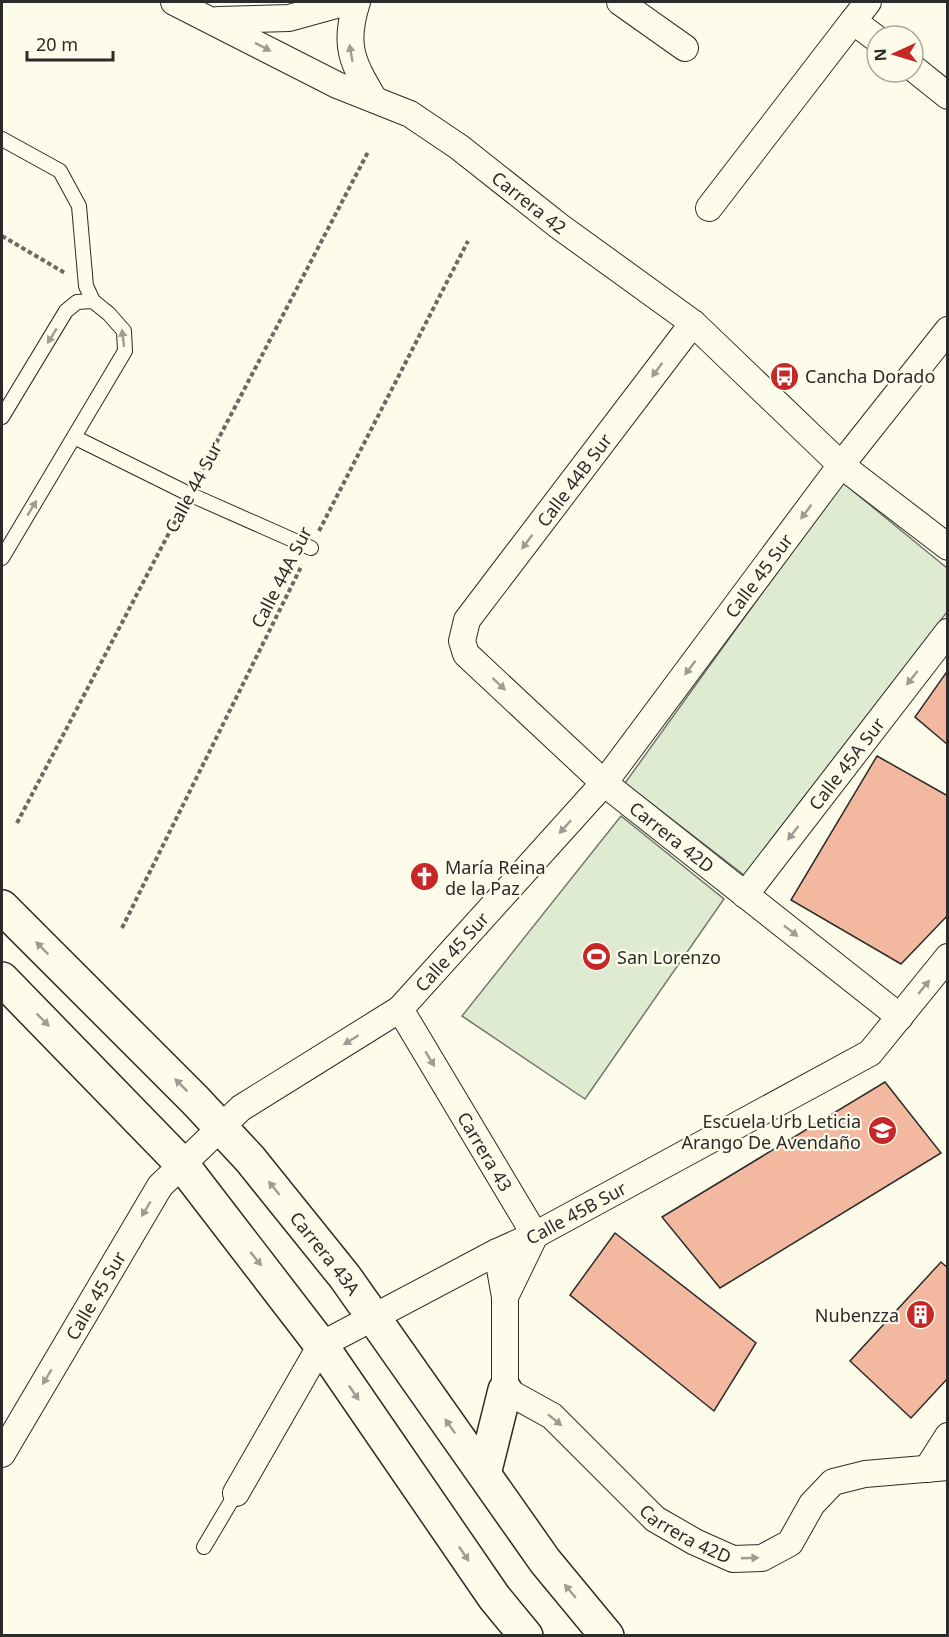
<svg xmlns="http://www.w3.org/2000/svg" width="949" height="1637" font-family="'Noto Sans',sans-serif">
<style>
.green{fill:#deebd1;stroke:#74746e;stroke-width:1.5}
.building{fill:#f2b8a0;stroke:#2b2b2b;stroke-width:1.5}
.lines{fill:none;stroke-linecap:round;stroke-linejoin:round}
.lane-casing{stroke:#2b2b2b;stroke-width:16}
.street-casing{stroke:#2b2b2b;stroke-width:28}
.primary-casing{stroke:#2b2b2b;stroke-width:36}
.path{stroke:#6a6964;stroke-width:4;stroke-dasharray:4.5 3;stroke-linecap:butt}
.lane{stroke:#fdfbea;stroke-width:14}
.street{stroke:#fdfbea;stroke-width:26}
.primary{stroke:#fdfbea;stroke-width:33}
.oneway{fill:#9e9d94}
.labels{text-anchor:middle;dominant-baseline:central;stroke-width:4.5;stroke-linejoin:round;paint-order:stroke}
.street-label{font-size:18px;fill:#2b2b2b;stroke:#fdfbea}
.poi-label{font-size:18px;fill:#2b2b2b;stroke:#fdfbea;text-anchor:start}
</style>
<rect width="100%" height="100%" fill="#fdfbea"/>
<!-- green -->
<path class="green" d="M842,482L947,568V612L744,875L625,783Z
M621,816L724,899L585,1099L462,1016Z"/>
<!-- building -->
<path class="building" d="M948,670V745L915,717Z
M877,756L948,796V915L901,964L791,900Z
M885,1082L941,1153L720,1288L662,1217Z
M615,1233L756,1343L714,1411L570,1295Z
M941,1262L948,1268V1378L911,1418L850,1361Z"/>
<g class="lines">
<defs>
<path id="lane" d="M2,139L60,171L79,206L86,286L93,301L109,314L124,331L125,351L2,558
M2,417L66,311L77,302L93,301
M74,437L189,494L311,548
M204,1547L236,1493"/>
<g id="street">
<path id="s1" d="M174,2L337,85L410,114L459,147L559,226L693,323L841,465L948,547"/>
<path d="M357,2C343,45 352,62 374,99"/>
<path d="M620,2L685,48"/>
<path d="M868,2L853,21L877,39"/>
<path d="M218,20L289,18L347,2"/>
<path d="M913,68L948,96"/>
<path d="M709,208L853,21"/>
<path id="s2" d="M693,323L467,620L462,641L466,654L604,783L900,1017"/>
<path id="s3" d="M745,895L948,632"/>
<path id="s4" d="M400,1009L535,1235L505,1297"/>
<path id="s5" d="M497,1252L505,1297V1390L552,1416L655,1519L695,1542L733,1559L762,1558L790,1543L812,1504L833,1482L865,1474L948,1467"/>
<path id="s6" d="M2,1454L160,1186L241,1108L400,1009L604,783L841,465L948,330"/>
<path d="M927,1469L948,1436"/>
<path id="s7" d="M236,1493L321,1345L497,1252L535,1235L870,1053L948,957"/>
</g>
<g id="primary">
<path id="s8" d="M2,907L195,1100L250,1159L345,1277L545,1561L607,1636"/>
<path d="M2,979L181,1163L321,1345L494,1597L526,1636"/>
<path d="M484,1474L505,1390"/>
</g>
</defs>
<!-- lane casing -->
<use href="#lane" class="lane-casing"/>
<!-- street casing -->
<use href="#street" class="street-casing"/>
<!-- primary casing -->
<use href="#primary" class="primary-casing"/>
<!-- path -->
<path class="path" d="M2,236L65,273
M199,476L368,152
M319,531L468,241
M17,823L180,512
M122,928L302,565"/>
<!-- lane -->
<use href="#lane" class="lane"/>
<!-- street -->
<use href="#street" class="street"/>
<!-- primary -->
<use href="#primary" class="primary"/>
</g>
<!-- one-way arrows -->
<defs><path id="oneway-solid" d="M-6-.8H1V-3.2L6.5 0L1 3.2V.8H-6Z" transform="scale(1.5)"/></defs>
<g class="oneway">
<use href="#oneway-solid" transform="translate(263 47) rotate(27)"/>
<use href="#oneway-solid" transform="translate(351 53) rotate(-100)"/>
<use href="#oneway-solid" transform="translate(52 336) rotate(121)"/>
<use href="#oneway-solid" transform="translate(123 338) rotate(-97)"/>
<use href="#oneway-solid" transform="translate(657 370) rotate(127)"/>
<use href="#oneway-solid" transform="translate(32 508) rotate(-59)"/>
<use href="#oneway-solid" transform="translate(806 512) rotate(127)"/>
<use href="#oneway-solid" transform="translate(527 542) rotate(127)"/>
<use href="#oneway-solid" transform="translate(690 668) rotate(127)"/>
<use href="#oneway-solid" transform="translate(912 678) rotate(128)"/>
<use href="#oneway-solid" transform="translate(499 684) rotate(43)"/>
<use href="#oneway-solid" transform="translate(565 827) rotate(132)"/>
<use href="#oneway-solid" transform="translate(793 833) rotate(128)"/>
<use href="#oneway-solid" transform="translate(791 931) rotate(38)"/>
<use href="#oneway-solid" transform="translate(42 948) rotate(-135)"/>
<use href="#oneway-solid" transform="translate(924 987) rotate(-51)"/>
<use href="#oneway-solid" transform="translate(43 1020) rotate(45)"/>
<use href="#oneway-solid" transform="translate(351 1040) rotate(148)"/>
<use href="#oneway-solid" transform="translate(430 1059) rotate(59)"/>
<use href="#oneway-solid" transform="translate(181 1085) rotate(-135)"/>
<use href="#oneway-solid" transform="translate(274 1188) rotate(-129)"/>
<use href="#oneway-solid" transform="translate(146 1209) rotate(121)"/>
<use href="#oneway-solid" transform="translate(256 1259) rotate(51)"/>
<use href="#oneway-solid" transform="translate(47 1377) rotate(121)"/>
<use href="#oneway-solid" transform="translate(354 1393) rotate(56)"/>
<use href="#oneway-solid" transform="translate(555 1420) rotate(39)"/>
<use href="#oneway-solid" transform="translate(450 1426) rotate(-125)"/>
<use href="#oneway-solid" transform="translate(464 1554) rotate(56)"/>
<use href="#oneway-solid" transform="translate(750 1558) rotate(-2)"/>
<use href="#oneway-solid" transform="translate(570 1591) rotate(-130)"/>
</g>
<!-- icons -->
<defs>
<symbol id="bus-disc" viewBox="-11 -11 22 22"><circle r="9.5" fill="#c62828" stroke="#fdfbea"/><path d="M-5-6H5V4H4V6H2V4H-2V6H-4V4H-5ZM-3.5-4V0h7V-4ZM-3.5 1.2v1.5H-2V1.2ZM2 1.2v1.5H3.5V1.2Z" fill="#fff"/></symbol>
<symbol id="church-disc" viewBox="-11 -11 22 22"><circle r="9.5" fill="#c62828" stroke="#fdfbea"/><path d="M-1.2-6h2.4v3.5h3.3v2.4h-3.3V6h-2.4V-.1h-3.3v-2.4h3.3Z" fill="#fff"/></symbol>
<symbol id="stadium-disc" viewBox="-11 -11 22 22"><circle r="9.5" fill="#c62828" stroke="#fdfbea"/><path d="M0-5a6.5 5 0 1 0 0 10a6.5 5 0 1 0 0-10ZM-3.5-1.8h7v3.6h-7Z" fill="#fff"/></symbol>
<symbol id="school-disc" viewBox="-11 -11 22 22"><circle r="9.5" fill="#c62828" stroke="#fdfbea"/><path d="M0-5L7-2L0 1L-7-2ZM-4 1L0 2.5L4 1V4Q0 6-4 4Z" fill="#fff"/></symbol>
<symbol id="building-disc" viewBox="-11 -11 22 22"><circle r="9.5" fill="#c62828" stroke="#fdfbea"/><path d="M-4-6H4V6H1V3H-1V6H-4ZM-2.5-4.3h1.7v1.8h-1.7ZM.8-4.3h1.7v1.8H.8ZM-2.5-1h1.7V.8h-1.7ZM.8-1h1.7V.8H.8Z" fill="#fff"/></symbol>
</defs>
<g fill-rule="evenodd">
<use href="#bus-disc" x="768" y="360" width="33" height="33"/>
<use href="#church-disc" x="408" y="860" width="33" height="33"/>
<use href="#stadium-disc" x="580" y="940" width="33" height="33"/>
<use href="#school-disc" x="866" y="1114" width="33" height="33"/>
<use href="#building-disc" x="904" y="1298" width="33" height="33"/>
</g>
<g class="labels">
<!-- street labels -->
<g class="street-label">
<text stroke="none"><textPath href="#s1" startOffset="410">Carrera 42</textPath></text>
<text transform="translate(574 480) rotate(-53)">Calle 44B Sur</text>
<text transform="translate(193 487) rotate(-62)">Calle 44 Sur</text>
<text stroke="none"><textPath href="#s6" startOffset="1174">Calle 45 Sur</textPath></text>
<text transform="translate(281 577) rotate(-63)">Calle 44A Sur</text>
<text stroke="none"><textPath href="#s3" startOffset="166">Calle 45A Sur</textPath></text>
<text stroke="none"><textPath href="#s2" startOffset="684">Carrera 42D</textPath></text>
<text stroke="none"><textPath href="#s6" startOffset="688">Calle 45 Sur</textPath></text>
<text stroke="none"><textPath href="#s4" startOffset="166">Carrera 43</textPath></text>
<text stroke="none"><textPath href="#s7" startOffset="458">Calle 45B Sur</textPath></text>
<text stroke="none"><textPath href="#s8" startOffset="474">Carrera 43A</textPath></text>
<text stroke="none"><textPath href="#s6" startOffset="184">Calle 45 Sur</textPath></text>
<text stroke="none"><textPath href="#s5" startOffset="372">Carrera 42D</textPath></text>
</g>
<!-- poi labels -->
<g class="poi-label">
<text x="805" y="376">Cancha Dorado</text>
<text x="445" y="867">María Reina<tspan x="445" dy="21">de la Paz</tspan></text>
<text x="617" y="957">San Lorenzo</text>
<text x="861" y="1121" text-anchor="end">Escuela Urb Leticia<tspan x="861" dy="21">Arango De Avendaño</tspan></text>
<text x="899" y="1315" text-anchor="end">Nubenzza</text>
</g>
</g>
<!-- border -->
<rect width="949" height="1637" fill="none" stroke="#2b2b2b" stroke-width="6"/>
<!-- north arrow -->
<g transform="translate(895 54) rotate(266)"><circle r="28" fill="#fdfbea" stroke="#a9a89e" stroke-width="1.5"/>
<path d="M0-4.5L10 22L0 15L-10 22Z" fill="#c62828"/>
<text y="-9" font-size="16" font-weight="bold" text-anchor="middle" fill="#2b2b2b">N</text>
</g>
<!-- scale -->
<path d="M27 51v9h86v-9" fill="none" stroke="#2b2b2b" stroke-width="3"/>
<text x="36" y="51" font-size="18" fill="#2b2b2b" stroke="#fdfbea" stroke-width="4.5" paint-order="stroke">20 m</text>
</svg>
